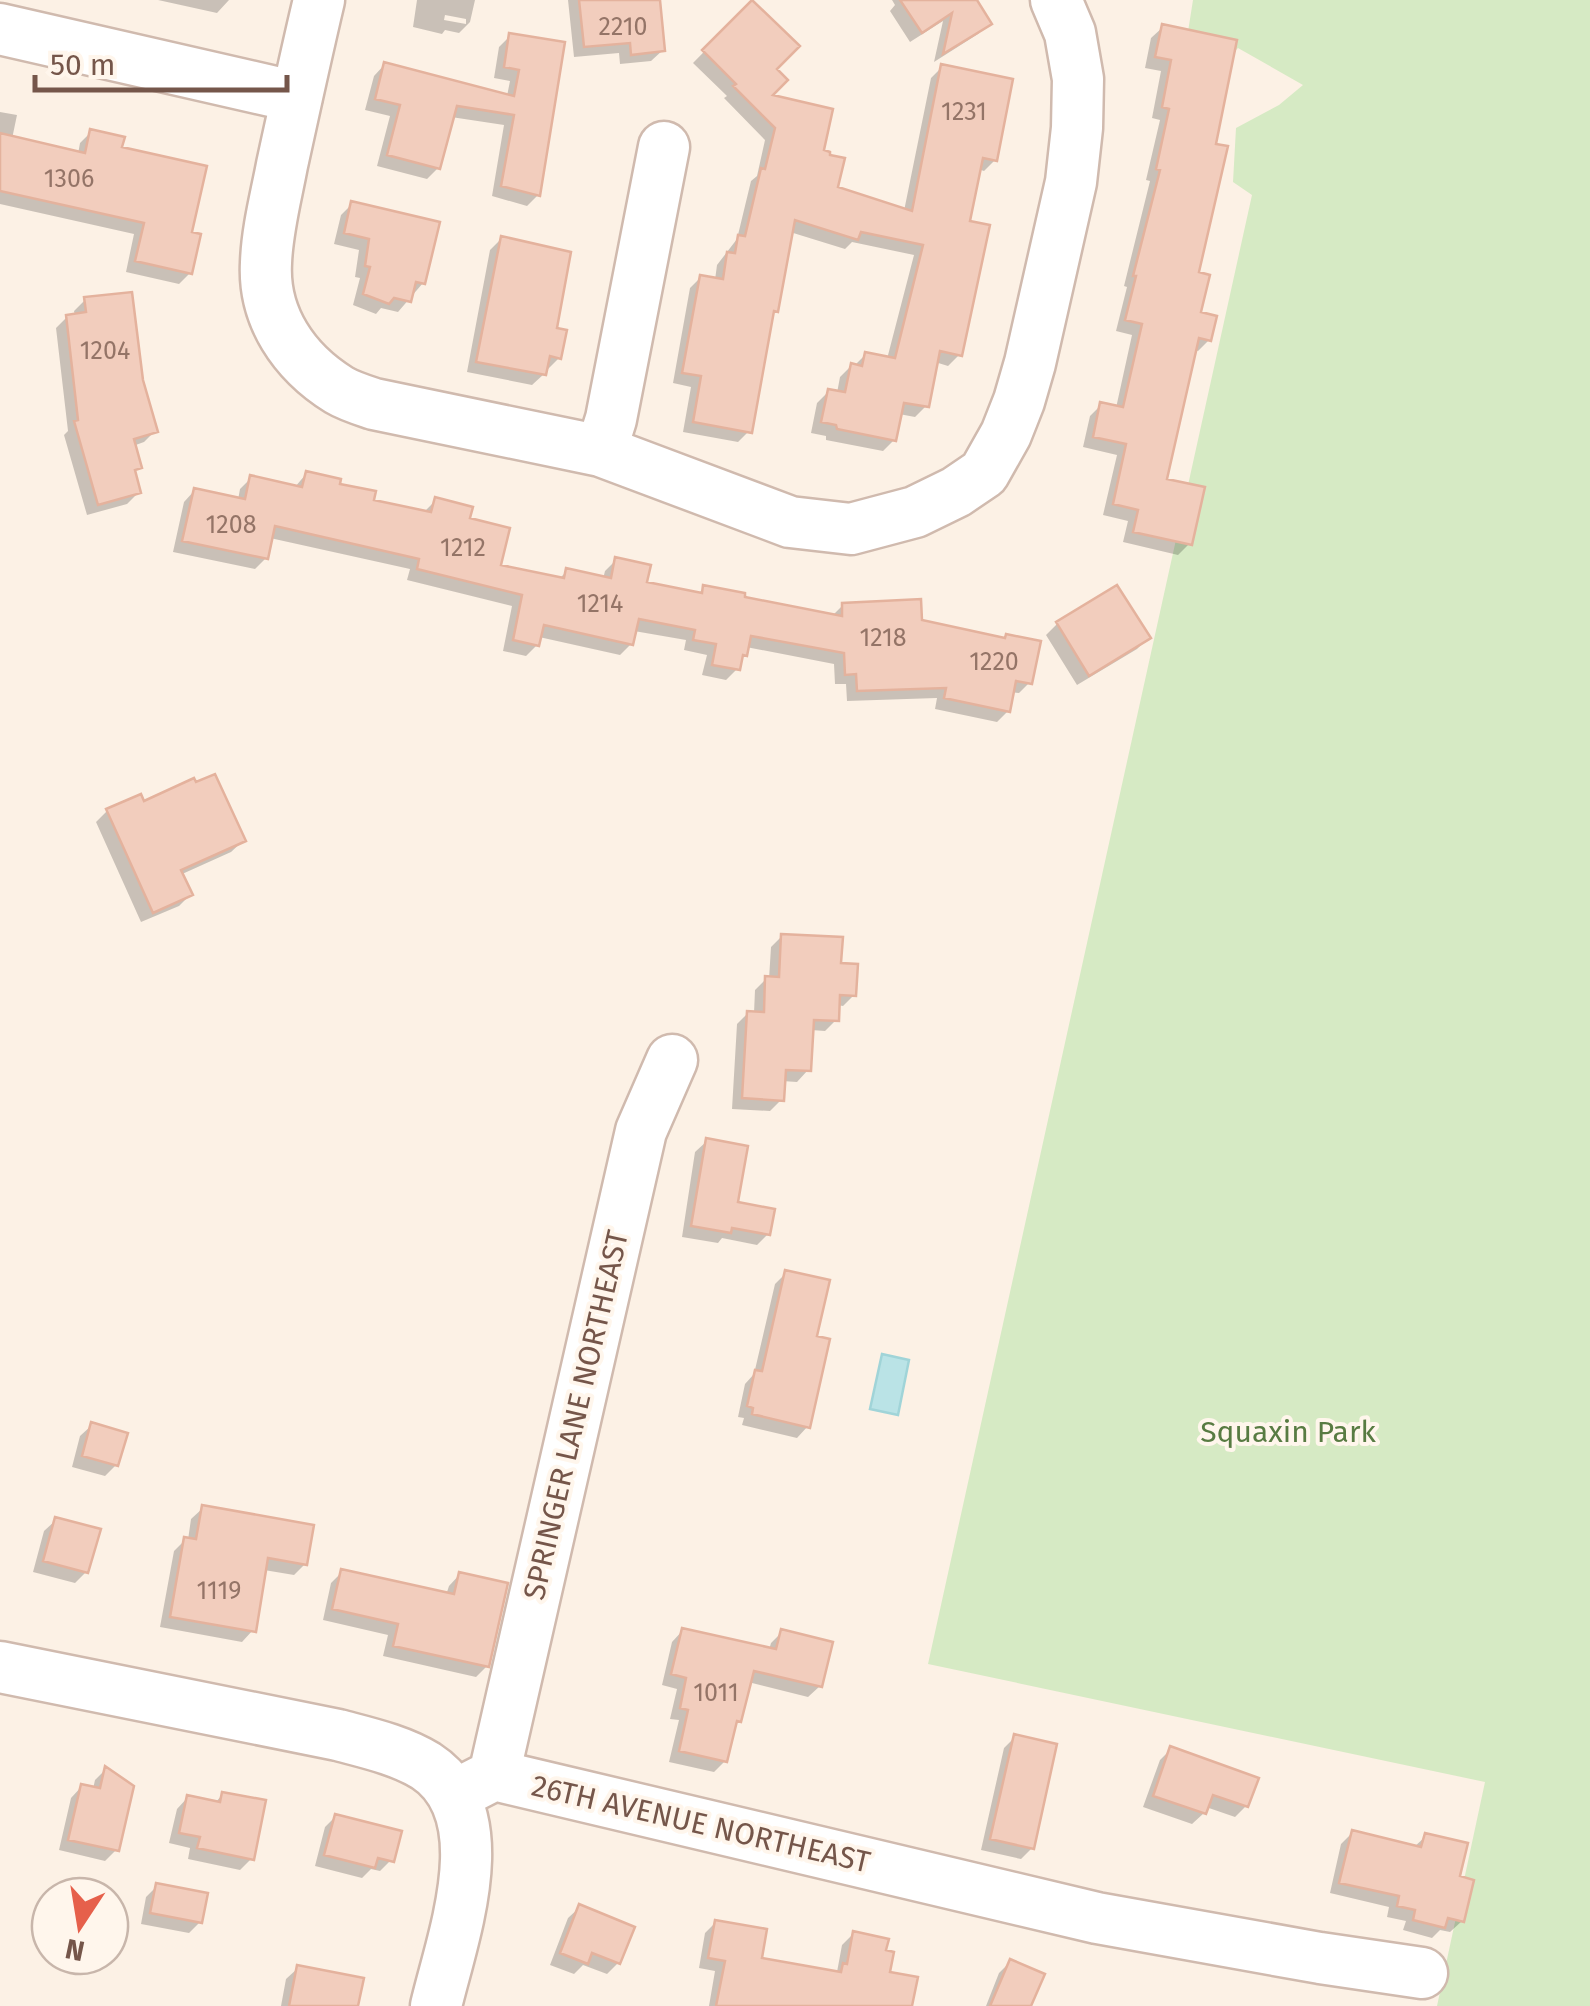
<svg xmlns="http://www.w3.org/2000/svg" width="1590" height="2006" font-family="'Fira Sans',sans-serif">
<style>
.green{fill:#d6eac4}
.water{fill:#bae3e6;stroke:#a0d4d8;stroke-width:2.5}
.shadow{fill:#0003;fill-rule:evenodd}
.building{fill:#f2cdbd;stroke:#e4b29d;stroke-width:2.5}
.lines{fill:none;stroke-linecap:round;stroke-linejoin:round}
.minor-casing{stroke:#d0baae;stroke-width:55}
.minor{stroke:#fff;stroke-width:50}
.labels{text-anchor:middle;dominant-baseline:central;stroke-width:8;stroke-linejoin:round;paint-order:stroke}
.number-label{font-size:25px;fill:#947467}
.street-label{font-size:30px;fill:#75564a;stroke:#fff6ec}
.park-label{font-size:30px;fill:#587b42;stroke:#fff6ec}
</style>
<rect width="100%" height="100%" fill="#fcf1e5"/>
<!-- green -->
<path class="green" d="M1193,0H1590V2006H1437L1485,1782L928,1664L1252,195L1233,182L1236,128L1279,105L1303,85L1238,48L1228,58L1187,38Z"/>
<!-- water -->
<path class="water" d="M882,1354L909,1360L898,1415L870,1409Z"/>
<!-- shadow -->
<path class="shadow" d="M158,0H229L217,13Z
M417,0H475L470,22L459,33L445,30L442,34L413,27ZM445,15L466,19V24L444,20Z
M568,0H658L663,50L651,61L620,64L619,53L574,57Z
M892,0H974L989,23L978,34L934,62L943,21L910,42L890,11L895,5Z
M753,2L774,69L768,96L821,152L835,189L904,211L931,78L942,67L995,160L984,171L978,169L967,223L959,355L948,366L935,362L926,406L915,417L899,414L894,440L883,451L826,440V436L811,433L817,403L828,392L837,393L840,377L851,366H854L866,354L887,359L914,255L852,242L845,249L790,232L776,311L771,315L749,431L738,442L683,432L691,387L673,383L690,288L701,277L715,280L717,265L737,239L751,181L757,176L765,140L724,98L727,96L693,63Z
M1163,27L1213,145L1196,274L1198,314L1209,340L1198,351L1194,350L1164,481L1189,544L1178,555L1123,542L1128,521L1103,515L1117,455L1083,447L1090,416L1101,405L1116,408L1132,335L1116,331L1127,287L1124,286L1150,181L1146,180L1160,120L1152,118L1161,71L1145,68L1151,38Z
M510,36L562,44L538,195L527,206L492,196L504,125L451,117L438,168L427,179L377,166L390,116L365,110L374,76L385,64L507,96L510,81L494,78L499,47Z
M0,112L17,115L12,139L78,154L80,143L91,132L119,149L190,234V273L179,284L126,272L134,234L0,204Z
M352,204L423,283L398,312L381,308L376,314L353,305L360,278L355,277L359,250L334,244L341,215Z
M502,238L554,330L559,358L548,369L545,368L544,374L532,385L467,372L490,250Z
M85,300L140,380L155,431L144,442L133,446L139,467L133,473L139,492L127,504L87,515L64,435L68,431L56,328L67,317L75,316L74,311Z
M306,474L371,502L425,511L436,500L467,520L498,567L558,580L567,571L603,579L605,571L616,560L644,584L697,595L704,588L742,599L831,617L843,605L919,622L1030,682L1019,693L1011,692L1008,711L997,722L935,709L937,698L847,701L846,684H835L834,664L746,647L737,669L726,680L702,675L707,655L684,650L686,640L634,631L631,644L620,655L539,637L537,645L526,656L503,651L512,606L407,580L410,569L270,538L266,558L255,569L173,552L184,502L194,491L238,500L240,489L251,478L295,487Z
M1116,588L1148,638L1137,649L1077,685L1046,635L1057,624Z
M143,804L243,841L231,852L180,875L190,895L179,906L141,922L96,822L107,811Z
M782,936L838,965L854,995L843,1006L837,1005L836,1020L825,1031L811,1030L808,1070L797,1082L782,1081L781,1100L770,1111L732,1109L737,1024L748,1013H754L755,990L766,979H769L771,947Z
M707,1141L735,1204L768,1234L757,1245L722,1238L718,1243L682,1237L695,1152Z
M786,1273L814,1338L808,1426L797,1438L742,1425L744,1418L738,1417L745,1384L754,1374L775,1284Z
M92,1425L116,1465L105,1476L72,1467L80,1436Z
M203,1508L305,1564L294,1575L264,1570L253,1630L242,1642L160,1627L174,1551L185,1540H188L191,1519Z
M56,1520L86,1572L75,1583L33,1572L44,1531Z
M342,1572L446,1595L449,1586L460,1574L487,1666L476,1677L383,1656L388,1635L323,1620L331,1583Z
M683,1630L769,1650L771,1643L782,1632L820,1686L808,1697L748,1682L739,1721L733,1728L725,1761L714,1772L669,1762L679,1720L670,1719L677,1689L662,1685L672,1642Z
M1015,1737L1032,1848L1021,1859L981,1850L1004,1748Z
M1171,1749L1246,1806L1235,1817L1206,1807L1204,1813L1192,1824L1143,1807L1160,1760Z
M106,1769L116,1850L105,1861L59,1850L71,1798L82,1786L93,1789L95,1780Z
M223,1794L251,1859L240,1870L188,1859L190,1848L169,1843L177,1809L188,1797L215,1803Z
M336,1816L391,1860L380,1871L371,1869L362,1878L315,1866L325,1827Z
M1352,1833L1413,1848L1426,1836L1458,1878L1462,1921L1450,1932L1440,1930L1432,1938L1403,1930L1406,1921L1387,1917L1389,1907L1330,1893L1341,1844Z
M157,1886L200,1922L189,1933L141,1924L146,1897Z
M580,1907L618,1963L607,1974L583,1965L574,1974L550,1965L568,1918Z
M716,1922L759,1960L837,1972L842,1945L853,1934L887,1974L910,2006H709L715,1971L699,1968L705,1933Z
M1010,1962L1028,2006H986L999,1973Z
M298,1968L356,2006H281L286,1979Z"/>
<!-- building -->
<path class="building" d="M579,0H660L665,51L631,55L630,43L584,47Z
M752,0L800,46L777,69L788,80L773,95L833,109L824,150L830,152V155L845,158L838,187L912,211L941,64L1013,79L997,161L983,158L970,221L990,225L962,356L940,351L929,407L904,403L896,441L837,429L836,425L821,422L828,389L845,392L851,363L862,366L865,352L895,358L923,245L861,232L858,240L795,220L778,312L774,311L752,433L693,422L701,376L682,373L700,275L723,279L727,252L735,253L738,235L745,236L761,168L765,169L775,128L733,86L736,84L702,50Z
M900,0H977L992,24L943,54L952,13L922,33Z
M1162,24L1237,40L1216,144L1228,146L1199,272L1210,275L1201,312L1217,316L1211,341L1199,338L1167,479L1205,487L1192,545L1133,532L1138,510L1113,504L1126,444L1093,437L1100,402L1123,407L1142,324L1125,320L1136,276H1133L1160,170L1156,169L1169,109L1162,107L1171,60L1155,57Z
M509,33L565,42L540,196L501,186L514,115L457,106L440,169L387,155L400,105L375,99L384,62L514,96L519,70L504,67Z
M90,129L125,137L122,147L207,166L192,232L201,234L192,274L135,261L144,223L0,191V133L85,153Z
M351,201L440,222L425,284L416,282L411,302L394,298L389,304L363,294L370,267L365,266L369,239L344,233Z
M501,236L571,252L557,328L567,330L561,359L550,356L546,375L476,362Z
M132,292L143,380L158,432L134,439L142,468L135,470L141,493L98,505L74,421L78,420L66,315L86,312L84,297Z
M306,471L341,479L340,484L376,491L374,500L431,512L435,497L473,507L470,518L510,528L501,565L564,578L566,568L611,578L615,557L651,565L647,582L702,593L703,585L745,593V597L842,616V603L921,599L922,620L1005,638L1006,634L1041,641L1032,684L1016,681L1010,712L944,698L946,688L857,691L856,674L845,675L844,653L751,636L747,656L743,655L740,670L712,665L716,644L693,640L695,630L639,619L633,645L544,625L539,646L513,640L522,595L417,569L419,559L275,526L268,559L182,541L194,488L245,499L250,475L302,487Z
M1117,585L1151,638L1089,676L1056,622Z
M215,774L246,841L181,870L193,895L153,913L106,809L141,794L144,801L194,778L196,782Z
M781,934L843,937L841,963L858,964L856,996L840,995L839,1021L814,1020L811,1071L786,1070L784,1101L742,1098L747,1011L764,1012L765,976L779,977Z
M706,1138L748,1146L738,1202L775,1209L770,1235L732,1228L731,1233L691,1226Z
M785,1270L830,1280L817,1336L830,1339L810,1428L752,1414L753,1408L747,1406L755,1370L762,1371Z
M91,1422L128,1433L118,1466L82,1456Z
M202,1505L314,1525L307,1565L268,1558L256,1632L170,1617L184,1537L196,1539Z
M55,1517L101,1529L88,1573L43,1561Z
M341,1569L454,1594L459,1572L508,1583L489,1667L393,1646L398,1624L332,1609Z
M682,1628L776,1649L781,1629L833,1642L822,1687L754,1671L741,1722L737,1721L727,1762L679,1751L688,1710L680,1708L686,1678L671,1674Z
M1014,1734L1057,1744L1034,1849L990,1839Z
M1170,1746L1259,1778L1248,1807L1213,1795L1206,1814L1153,1796Z
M105,1766L134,1786L119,1851L68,1840L81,1784L100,1788Z
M222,1792L266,1800L254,1860L197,1848L200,1837L179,1833L187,1795L220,1802Z
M335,1814L402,1831L394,1862L378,1858L375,1868L324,1855Z
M1352,1830L1421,1847L1425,1833L1468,1843L1460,1876L1474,1880L1464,1922L1448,1918L1445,1928L1413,1920L1415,1910L1397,1906L1399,1896L1339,1883Z
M156,1883L208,1893L202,1923L150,1913Z
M579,1904L635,1927L620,1964L592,1953L588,1964L560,1953Z
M715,1920L767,1929L762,1958L841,1972L843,1963L847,1964L853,1931L889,1939L886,1950L894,1952L890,1972L918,1977L912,2006H716L725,1961L708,1958Z
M1010,1959L1045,1974L1031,2006H990Z
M297,1965L364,1978L358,2006H289Z"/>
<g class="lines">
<defs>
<path id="minor" d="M319,0C306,55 294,110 282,165C276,197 267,230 266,263C263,317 294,362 339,390C349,396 362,400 374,404L601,451L790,522L851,529L915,512L956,492L984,473L1006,434L1019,401L1030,363L1071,182L1077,128L1078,79L1070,33L1056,0
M0,29L297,97
M601,451L611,419L664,147
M0,1667L338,1735C368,1743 400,1750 426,1766C500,1814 452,1938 436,2006
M494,1775L641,1131L672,1060
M455,1795L494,1775L1097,1918L1320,1958L1422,1973"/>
</defs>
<!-- minor casing -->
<use href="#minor" class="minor-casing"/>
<!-- minor -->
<use href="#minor" class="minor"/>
</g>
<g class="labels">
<!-- number labels -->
<g class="number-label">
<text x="623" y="27">2210</text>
<text x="964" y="112">1231</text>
<text x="69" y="179">1306</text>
<text x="105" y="351">1204</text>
<text x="231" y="525">1208</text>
<text x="463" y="548">1212</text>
<text x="600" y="604">1214</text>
<text x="883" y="638">1218</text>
<text x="994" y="662">1220</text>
<text x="219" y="1591">1119</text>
<text x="716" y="1693">1011</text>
</g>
<!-- street labels -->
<g class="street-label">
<text transform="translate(576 1415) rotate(-77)">SPRINGER LANE NORTHEAST</text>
<text transform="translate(701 1824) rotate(13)">26TH AVENUE NORTHEAST</text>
</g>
<!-- park labels -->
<g class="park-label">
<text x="1288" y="1432">Squaxin Park</text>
</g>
</g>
<!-- north arrow -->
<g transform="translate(80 1926) rotate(192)"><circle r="48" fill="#fff6ec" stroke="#c8b6ab" stroke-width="2.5"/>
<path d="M0-8L18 38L0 25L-18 38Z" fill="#e6604b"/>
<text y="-15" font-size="28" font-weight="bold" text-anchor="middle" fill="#75564a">N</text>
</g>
<!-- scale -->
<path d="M35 75v15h252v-15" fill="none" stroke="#75564a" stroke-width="5"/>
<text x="50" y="75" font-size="30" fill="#75564a" stroke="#fff6ec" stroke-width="8" paint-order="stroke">50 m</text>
</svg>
